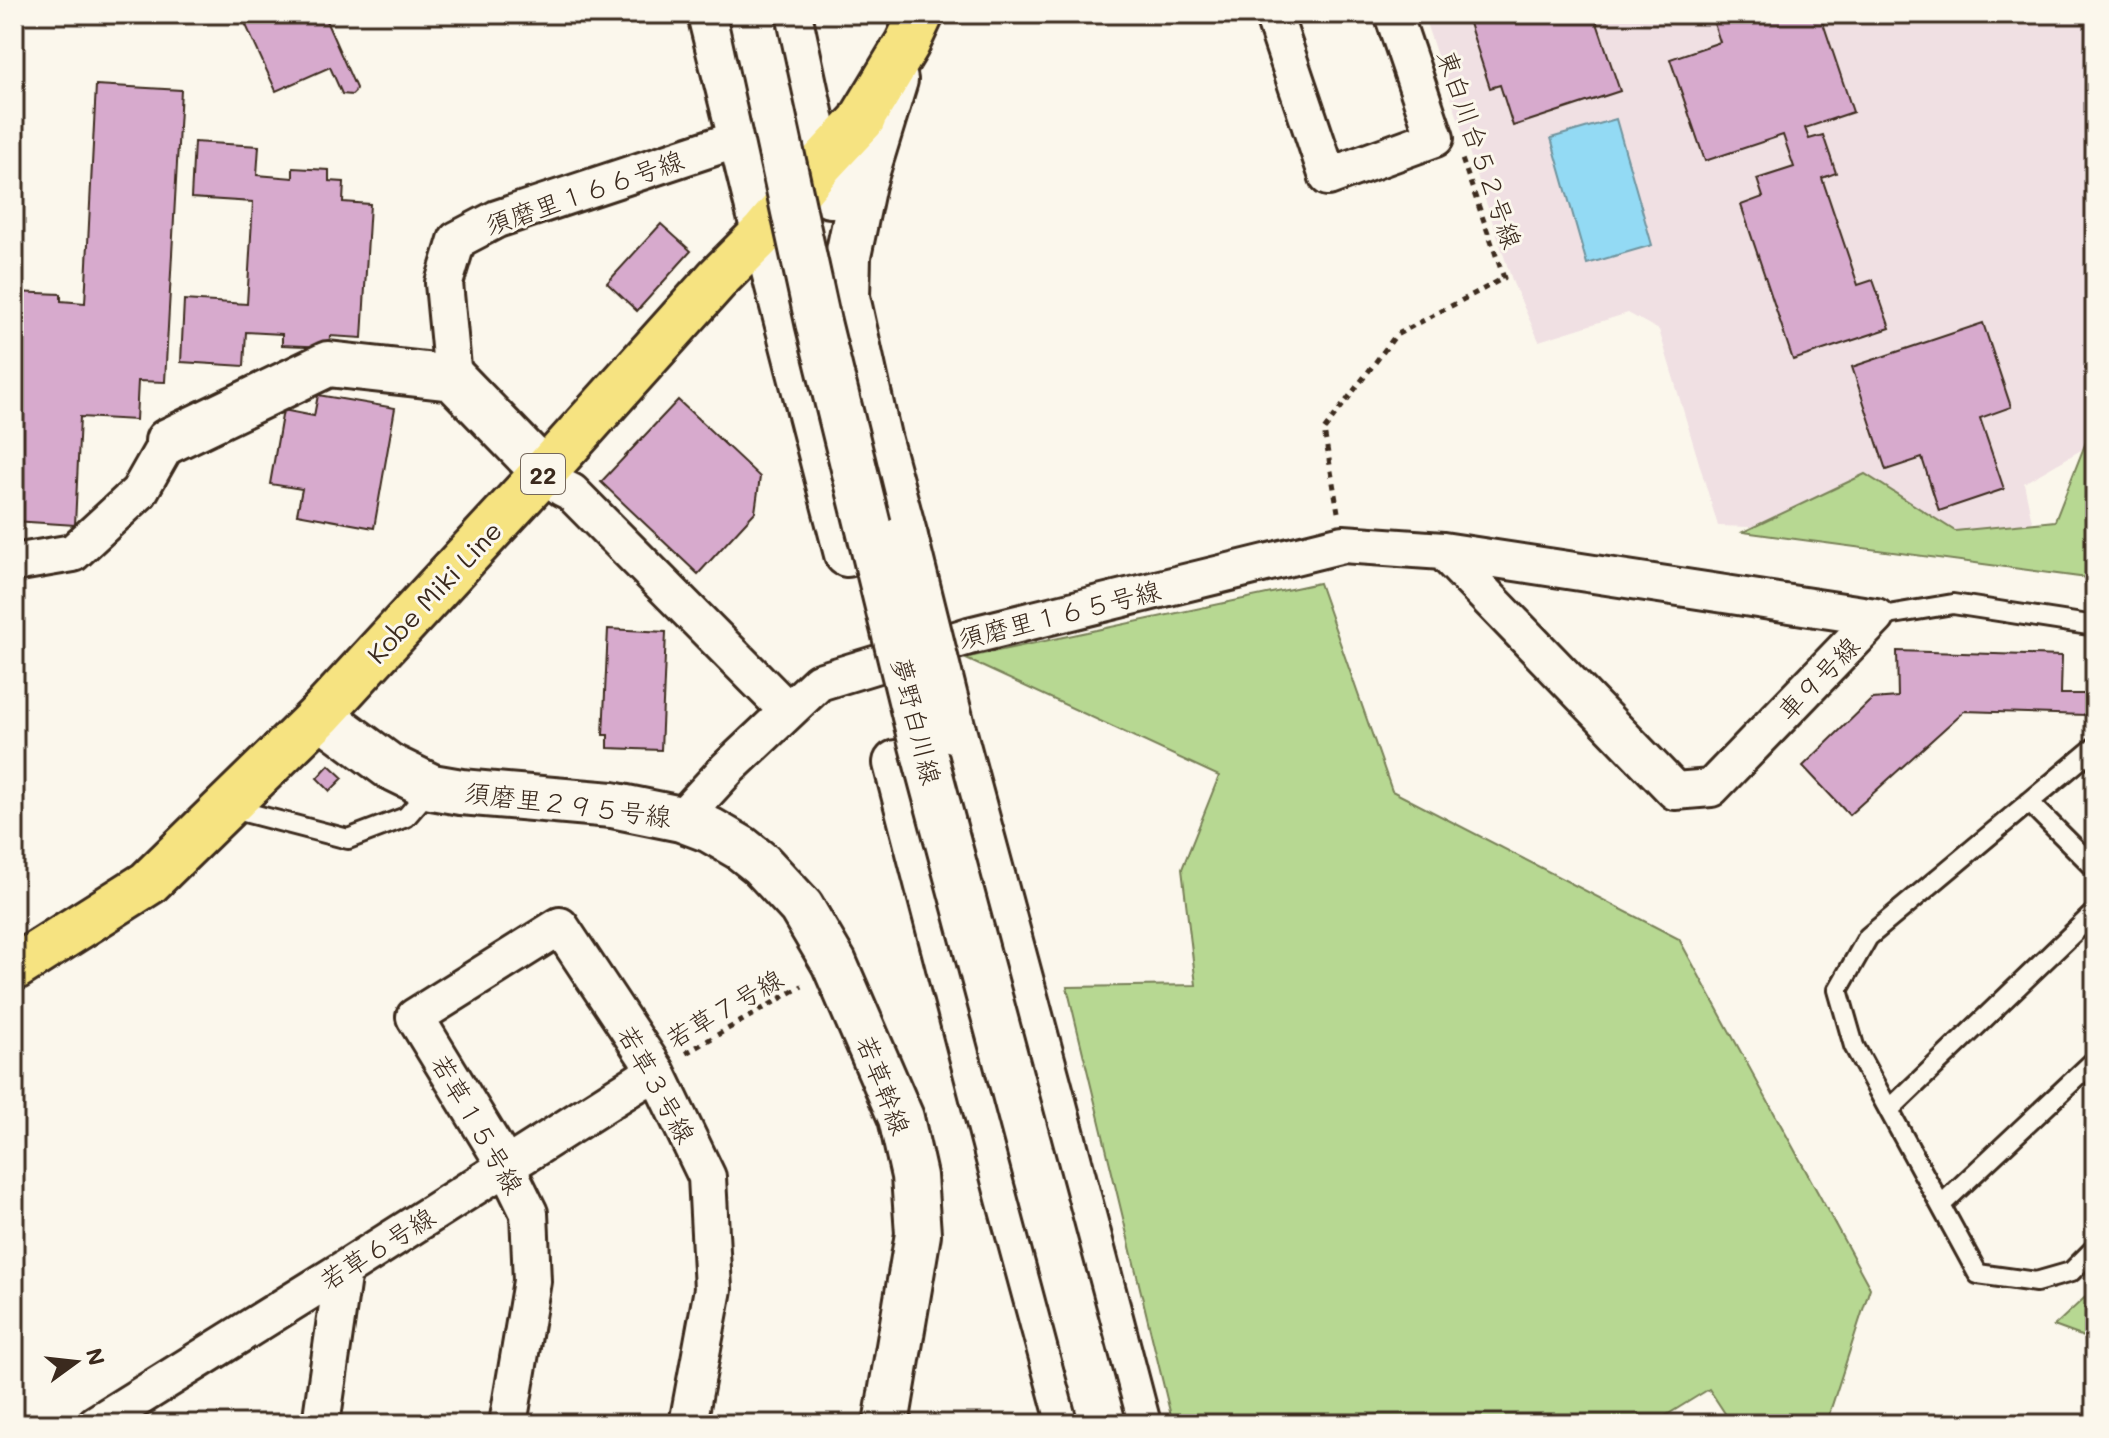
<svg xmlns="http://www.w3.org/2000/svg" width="2109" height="1438" font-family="Mali,'Klee One',sans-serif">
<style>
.built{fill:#f0e0e3}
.green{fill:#b7d892;stroke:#798158;stroke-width:2}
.water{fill:#93daf4;stroke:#70949e;stroke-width:2}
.building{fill:#d7aacd;stroke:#3b2a1e;stroke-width:2}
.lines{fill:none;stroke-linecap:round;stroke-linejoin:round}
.lane-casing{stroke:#3b2a1e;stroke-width:24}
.street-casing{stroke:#3b2a1e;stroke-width:42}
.secondary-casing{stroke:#3b2a1e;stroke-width:50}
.primary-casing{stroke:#3b2a1e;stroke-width:50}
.path{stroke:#3b2a1e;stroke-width:5;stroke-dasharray:6 6;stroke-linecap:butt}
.lane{stroke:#fbf7ec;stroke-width:18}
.street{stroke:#fbf7ec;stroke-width:36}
.secondary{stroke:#fbf7ec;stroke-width:44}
.primary{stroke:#f6e381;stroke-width:44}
.secondary-bridge-casing{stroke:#3b2a1e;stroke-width:50;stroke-linecap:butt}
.secondary-bridge{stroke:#fbf7ec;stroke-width:44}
.labels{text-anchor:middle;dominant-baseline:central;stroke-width:6;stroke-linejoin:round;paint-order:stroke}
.shield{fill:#fbf7ec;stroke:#75685c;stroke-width:2}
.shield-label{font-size:24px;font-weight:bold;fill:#3b2a1e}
.street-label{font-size:26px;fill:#3b2a1e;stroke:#fbf7ec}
</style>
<rect width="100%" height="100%" fill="#fbf7ec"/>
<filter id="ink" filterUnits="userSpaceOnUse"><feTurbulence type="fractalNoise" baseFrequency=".0125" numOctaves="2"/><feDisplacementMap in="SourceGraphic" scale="16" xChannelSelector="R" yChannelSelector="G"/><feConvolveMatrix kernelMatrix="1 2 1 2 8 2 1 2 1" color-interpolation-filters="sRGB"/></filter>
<g filter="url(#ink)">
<!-- built -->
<path class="built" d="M1423,14H2095V442L2024,483L2035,536L1718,526L1659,330L1628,313L1539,341L1513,283Z"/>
<!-- green -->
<path class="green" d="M2095,419V579L1743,532L1865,474L1955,531L2055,521Z
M1319,583L1392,791L1679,939L1870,1288L1826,1424H1732L1709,1389L1652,1424H1173L1067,987L1196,985L1182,869L1219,776L964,658Z
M2095,1288V1341L2054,1326Z"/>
<!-- water -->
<path class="water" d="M1616,119L1652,245L1587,264L1551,138Z"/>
<!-- building -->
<path class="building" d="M241,14H323L356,88L355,92L352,95L342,94L330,67L276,91Z
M1466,14H1594L1620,91L1513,126L1500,85L1490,88Z
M1711,14H1820L1853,112L1805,128L1809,139L1823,135L1836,173L1822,178L1858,285L1873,280L1890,328L1793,360L1741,205L1763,197L1757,179L1794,167L1783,135L1705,161L1670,59L1720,42Z
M96,85L181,90L165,382L138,381L136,420L80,417L75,525L14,521V292L61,294V301L85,303Z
M194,142L259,146L257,175L293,178V168L329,170V181L344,182L343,202L370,204L362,338L330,336L329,347L282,345V334L246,332L244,366L181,362L184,300L247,304L253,202L191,198Z
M14,148L21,149L14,246Z
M661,224L691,251L637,311L607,283Z
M1983,323L2011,407L1980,418L2004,489L1939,511L1922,458L1886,470L1852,367Z
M318,395L395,408L374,528L297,514L302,489L270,484L283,410L314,416Z
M678,400L760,477L755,512L698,574L601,482Z
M608,629L666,632L661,750L608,748V735H603Z
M1897,651L2062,656L2061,694H2086V715L1964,711L1849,815L1803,766L1872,699L1898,697Z
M329,765L343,778L330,791L317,778Z"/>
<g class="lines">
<defs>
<path id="lane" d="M1876,617L1953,604L2095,626
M2095,747L1868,937L1838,990L1854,1046L1978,1274L2036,1282L2071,1272L2095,1248
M2029,802L2095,868
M229,808L348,839L406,817L432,787
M1889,1110L2095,912
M1941,1205L2095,1060"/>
<path id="street" d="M1273,14L1328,177L1435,138L1393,14
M453,378L444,283L457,240L497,219L741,138
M544,472L563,488L571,492L788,711
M14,563L73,553L139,492L168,441
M681,819L728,768L819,682L969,636L1343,544L1443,551L1876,617L1711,788L1675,791L1443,551
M96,1424L343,1270L656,1071
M321,1424L343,1270
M508,1424L532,1281L529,1213L506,1166L415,1017L560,926L656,1071L707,1177L713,1289L688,1424"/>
<path id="secondary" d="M710,14L764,232L847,554
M789,14L821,164L830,195
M895,80L863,184L848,256L847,297L878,437L905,537
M168,441L328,364L453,378L544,472
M320,715L389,766L432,787L461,792L612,805L681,819L710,830L741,848L761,864L801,907L834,963L901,1118L914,1176L918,1234L886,1424
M953,730L1050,1090L1138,1424
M896,763L1009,1198L1070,1424"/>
<path id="primary" d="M14,968L148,883L320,715L544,472L718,278L764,232L821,164L863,119L864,115L907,44L921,14"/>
</defs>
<!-- lane casing -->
<use href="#lane" class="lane-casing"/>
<!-- street casing -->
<use href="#street" class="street-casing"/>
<!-- secondary casing -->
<use href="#secondary" class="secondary-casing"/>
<!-- primary casing -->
<use href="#primary" class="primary-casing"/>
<!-- path -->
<path class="path" d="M1338,512L1324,430L1396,335L1504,278L1462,159
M686,1053L802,986"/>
<!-- lane -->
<use href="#lane" class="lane"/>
<!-- street -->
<use href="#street" class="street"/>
<!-- secondary -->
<use href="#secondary" class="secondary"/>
<!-- primary -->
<use href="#primary" class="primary"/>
<defs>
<path id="secondary-bridge" d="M751,14L818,322L922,745L1103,1424
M905,537L953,730"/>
</defs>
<!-- secondary-bridge casing -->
<use href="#secondary-bridge" class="secondary-bridge-casing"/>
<!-- secondary-bridge -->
<use href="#secondary-bridge" class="secondary-bridge"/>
</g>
</g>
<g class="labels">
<!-- shield labels -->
<rect class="shield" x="521" y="454" width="44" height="40" rx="6"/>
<g class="shield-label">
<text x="543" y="474">22</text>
</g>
<!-- street labels -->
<g class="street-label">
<text transform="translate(1480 149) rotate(71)">東白川台５２号線</text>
<text transform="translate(584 192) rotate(-19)">須磨里１６６号線</text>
<text transform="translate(434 592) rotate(-47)">Kobe Miki Line</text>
<text transform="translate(1059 614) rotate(-14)">須磨里１６５号線</text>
<text transform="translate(1818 678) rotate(-46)">車９号線</text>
<text transform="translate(917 721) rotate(76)">夢野白川線</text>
<text transform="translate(568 804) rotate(7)">須磨里２９５号線</text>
<text transform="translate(724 1008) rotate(-30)">若草７号線</text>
<text transform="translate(657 1084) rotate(61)">若草３号線</text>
<text transform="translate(884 1085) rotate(69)">若草幹線</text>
<text transform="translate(478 1124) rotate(60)">若草１５号線</text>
<text transform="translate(377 1248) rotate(-32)">若草６号線</text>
</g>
</g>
<!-- margin -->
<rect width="2109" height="1438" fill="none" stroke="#fbf7ec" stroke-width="48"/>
<rect x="24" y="24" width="2061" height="1390" fill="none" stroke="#3b2a1e" stroke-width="3" filter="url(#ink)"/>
<!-- north arrow -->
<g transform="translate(76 1362) rotate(75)" stroke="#fbf7ec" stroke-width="6" paint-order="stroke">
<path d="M0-6L14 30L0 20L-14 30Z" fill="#3b2a1e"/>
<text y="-12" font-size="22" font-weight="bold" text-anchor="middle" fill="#3b2a1e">N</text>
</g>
</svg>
